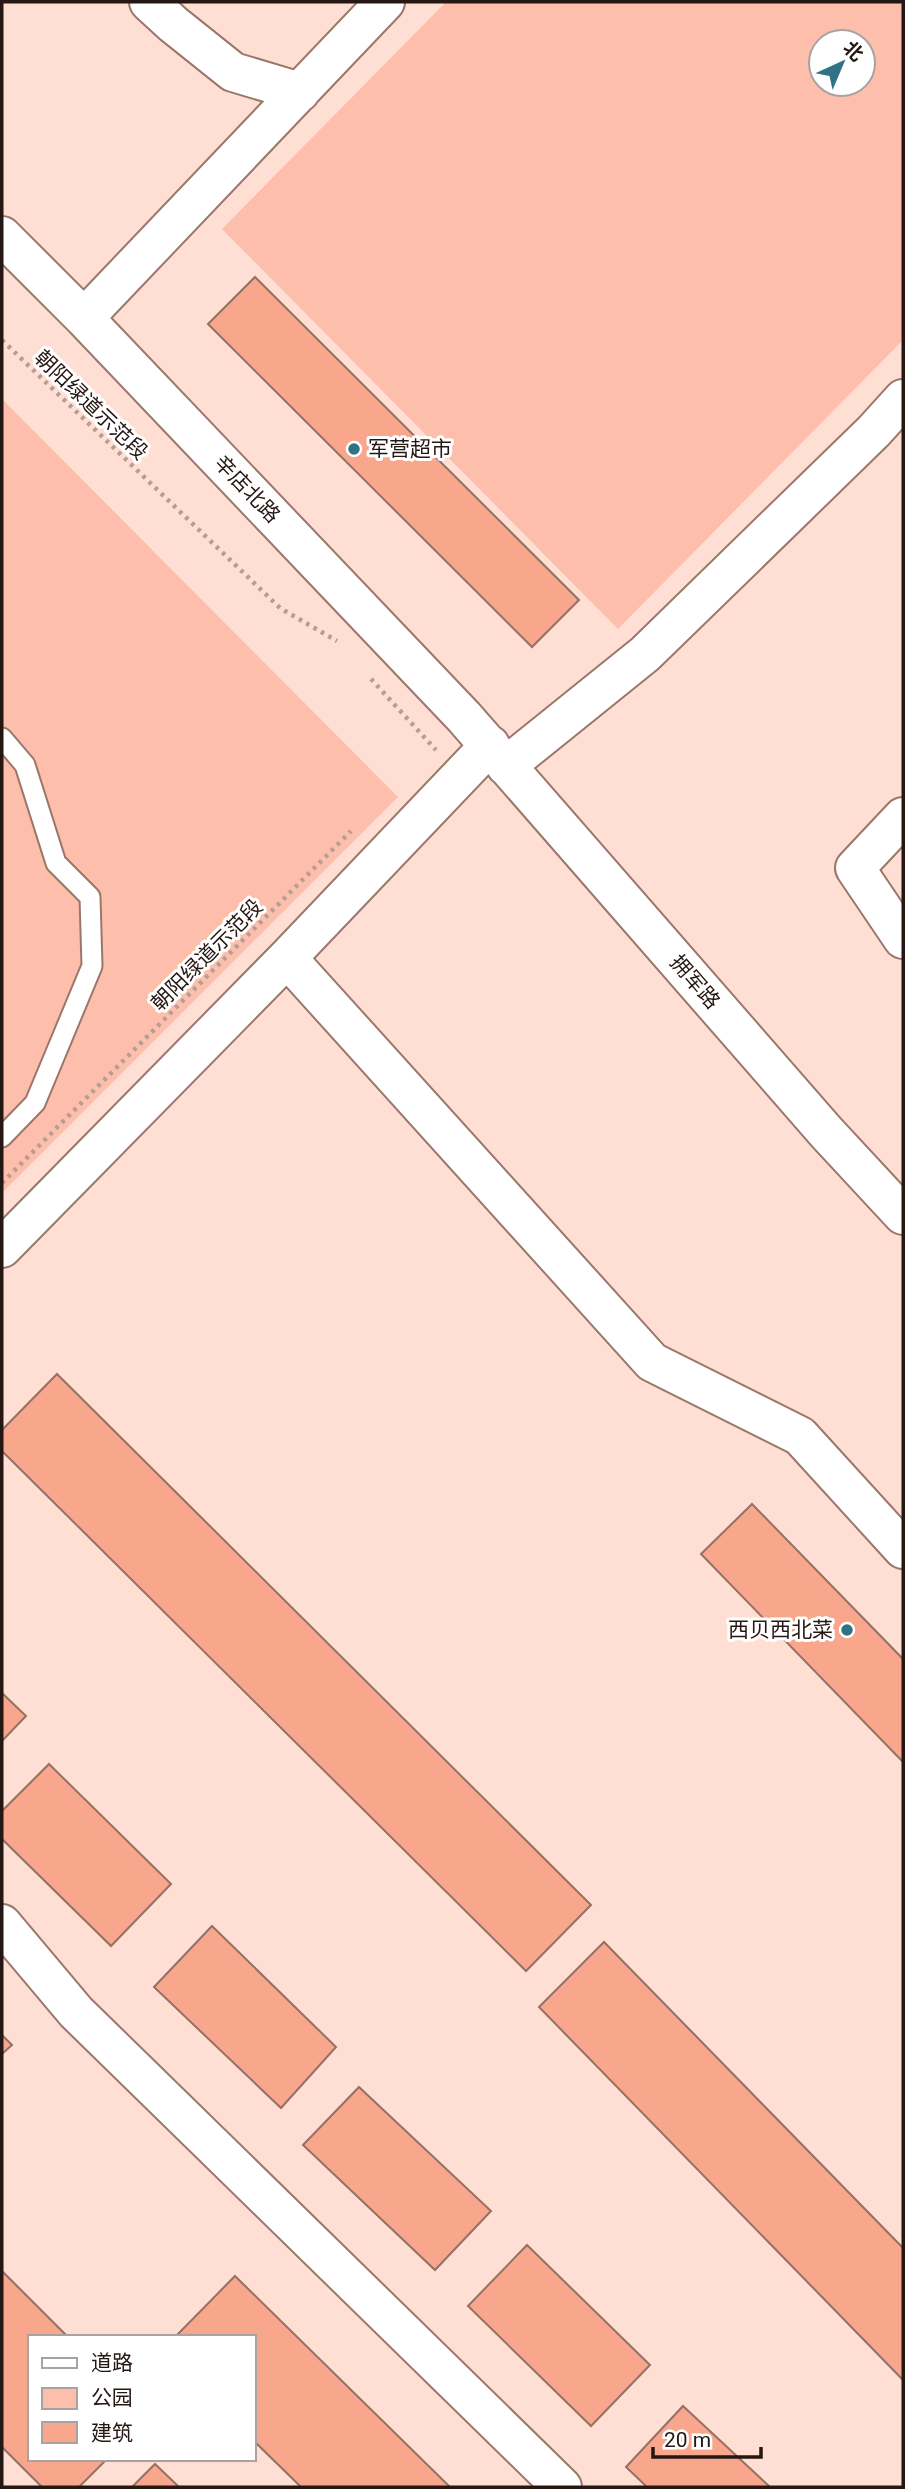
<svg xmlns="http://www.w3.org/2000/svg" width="905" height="2489" font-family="Roboto,'Noto Sans SC',sans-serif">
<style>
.green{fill:#fdbfab;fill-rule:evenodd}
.building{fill:#f8a78d;stroke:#947065;stroke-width:2}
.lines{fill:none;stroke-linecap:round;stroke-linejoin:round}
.service-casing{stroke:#9b776b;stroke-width:23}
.minor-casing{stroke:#9b776b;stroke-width:42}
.path{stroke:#b89d94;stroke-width:4.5;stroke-dasharray:3.5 5;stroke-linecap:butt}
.service{stroke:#fff;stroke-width:19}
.minor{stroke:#fff;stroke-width:38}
.poi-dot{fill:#307384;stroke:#fff;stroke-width:2.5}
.labels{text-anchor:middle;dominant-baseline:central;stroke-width:6;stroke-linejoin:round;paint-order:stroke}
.street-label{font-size:21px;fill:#251713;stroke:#fff}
.poi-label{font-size:21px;fill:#251713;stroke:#fff;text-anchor:start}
</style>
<rect width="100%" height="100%" fill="#ffded3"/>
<!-- green -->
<path class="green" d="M446,2H903V340L618,629L222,229ZM821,42H863V84H821Z
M2,399L398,797L2,1193Z"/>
<!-- building -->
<path class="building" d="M255,277L579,600L532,647L208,324Z
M57,1374L591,1905L526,1971L2,1451V1430Z
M752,1504L903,1659V1762L701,1554Z
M2,1693L26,1716L2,1741Z
M49,1764L171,1884L111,1946L2,1839V1811Z
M212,1926L336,2047L281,2108L154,1987Z
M604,1942L903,2248V2380L539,2007Z
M2,2035L12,2045L2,2054Z
M359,2087L491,2211L435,2270L303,2145Z
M527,2245L650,2365L591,2426L468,2306Z
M2,2271L68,2337H30V2459H107L79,2487H42L2,2447Z
M235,2276L450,2487H301L254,2441V2337H175Z
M683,2406L770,2487H647L626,2467Z
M155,2464L179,2487H132Z"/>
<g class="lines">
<defs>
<path id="service" d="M2,738L25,765L56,863L90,897L92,966L35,1103L2,1137"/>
<path id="minor" d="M149,2L173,24L233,72L300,92
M2,236L84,318L464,717L826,1132L903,1215
M84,318L385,2
M506,766L645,654L874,431L903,399
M903,817L855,868L903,939
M287,958L652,1362L800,1436L903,1549
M2,1248L287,958L490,745
M2,1924L76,2012L562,2487"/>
</defs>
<!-- service casing -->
<use href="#service" class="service-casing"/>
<!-- minor casing -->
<use href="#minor" class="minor-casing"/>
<!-- path -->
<path class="path" d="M2,340L280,608L337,641
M371,679L436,750
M2,1183L351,831"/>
<!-- service -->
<use href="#service" class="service"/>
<!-- minor -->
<use href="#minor" class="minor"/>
</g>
<!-- markers -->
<g class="poi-dot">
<circle cx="354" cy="449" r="7"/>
<circle cx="847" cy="1630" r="7"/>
</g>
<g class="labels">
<!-- street labels -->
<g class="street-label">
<text transform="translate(91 405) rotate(44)">朝阳绿道示范段</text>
<text transform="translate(247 489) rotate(46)">辛店北路</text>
<text transform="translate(207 955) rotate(-45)">朝阳绿道示范段</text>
<text transform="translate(695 982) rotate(49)">拥军路</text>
</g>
<!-- poi labels -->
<g class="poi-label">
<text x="368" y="449">军营超市</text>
<text x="833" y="1630" text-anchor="end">西贝西北菜</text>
</g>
</g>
<!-- border -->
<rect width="905" height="2489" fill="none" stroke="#251713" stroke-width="7"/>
<!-- legend -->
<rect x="28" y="2335" width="228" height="126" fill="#ffffff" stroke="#a8a2a1" stroke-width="2"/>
<rect x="42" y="2358" width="35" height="10" fill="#ffffff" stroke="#a8a2a1" stroke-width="2"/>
<text x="91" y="2370" font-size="21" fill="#251713">道路</text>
<rect x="42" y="2388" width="35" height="21" fill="#fdbfab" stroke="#a8a2a1" stroke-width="2"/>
<text x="91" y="2405" font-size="21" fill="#251713">公园</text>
<rect x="42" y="2422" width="35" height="21" fill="#f8a78d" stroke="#a8a2a1" stroke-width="2"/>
<text x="91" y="2440" font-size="21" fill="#251713">建筑</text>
<!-- north arrow -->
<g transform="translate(842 63) rotate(44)"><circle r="33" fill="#ffffff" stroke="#a8a2a1" stroke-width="2"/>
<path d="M0-5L12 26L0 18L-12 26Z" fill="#307384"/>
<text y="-10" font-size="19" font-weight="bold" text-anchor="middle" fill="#251713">北</text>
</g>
<!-- scale -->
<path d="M653 2447v10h108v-10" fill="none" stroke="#251713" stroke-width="3.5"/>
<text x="664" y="2447" font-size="21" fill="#251713" stroke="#ffffff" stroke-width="5" paint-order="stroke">20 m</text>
</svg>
